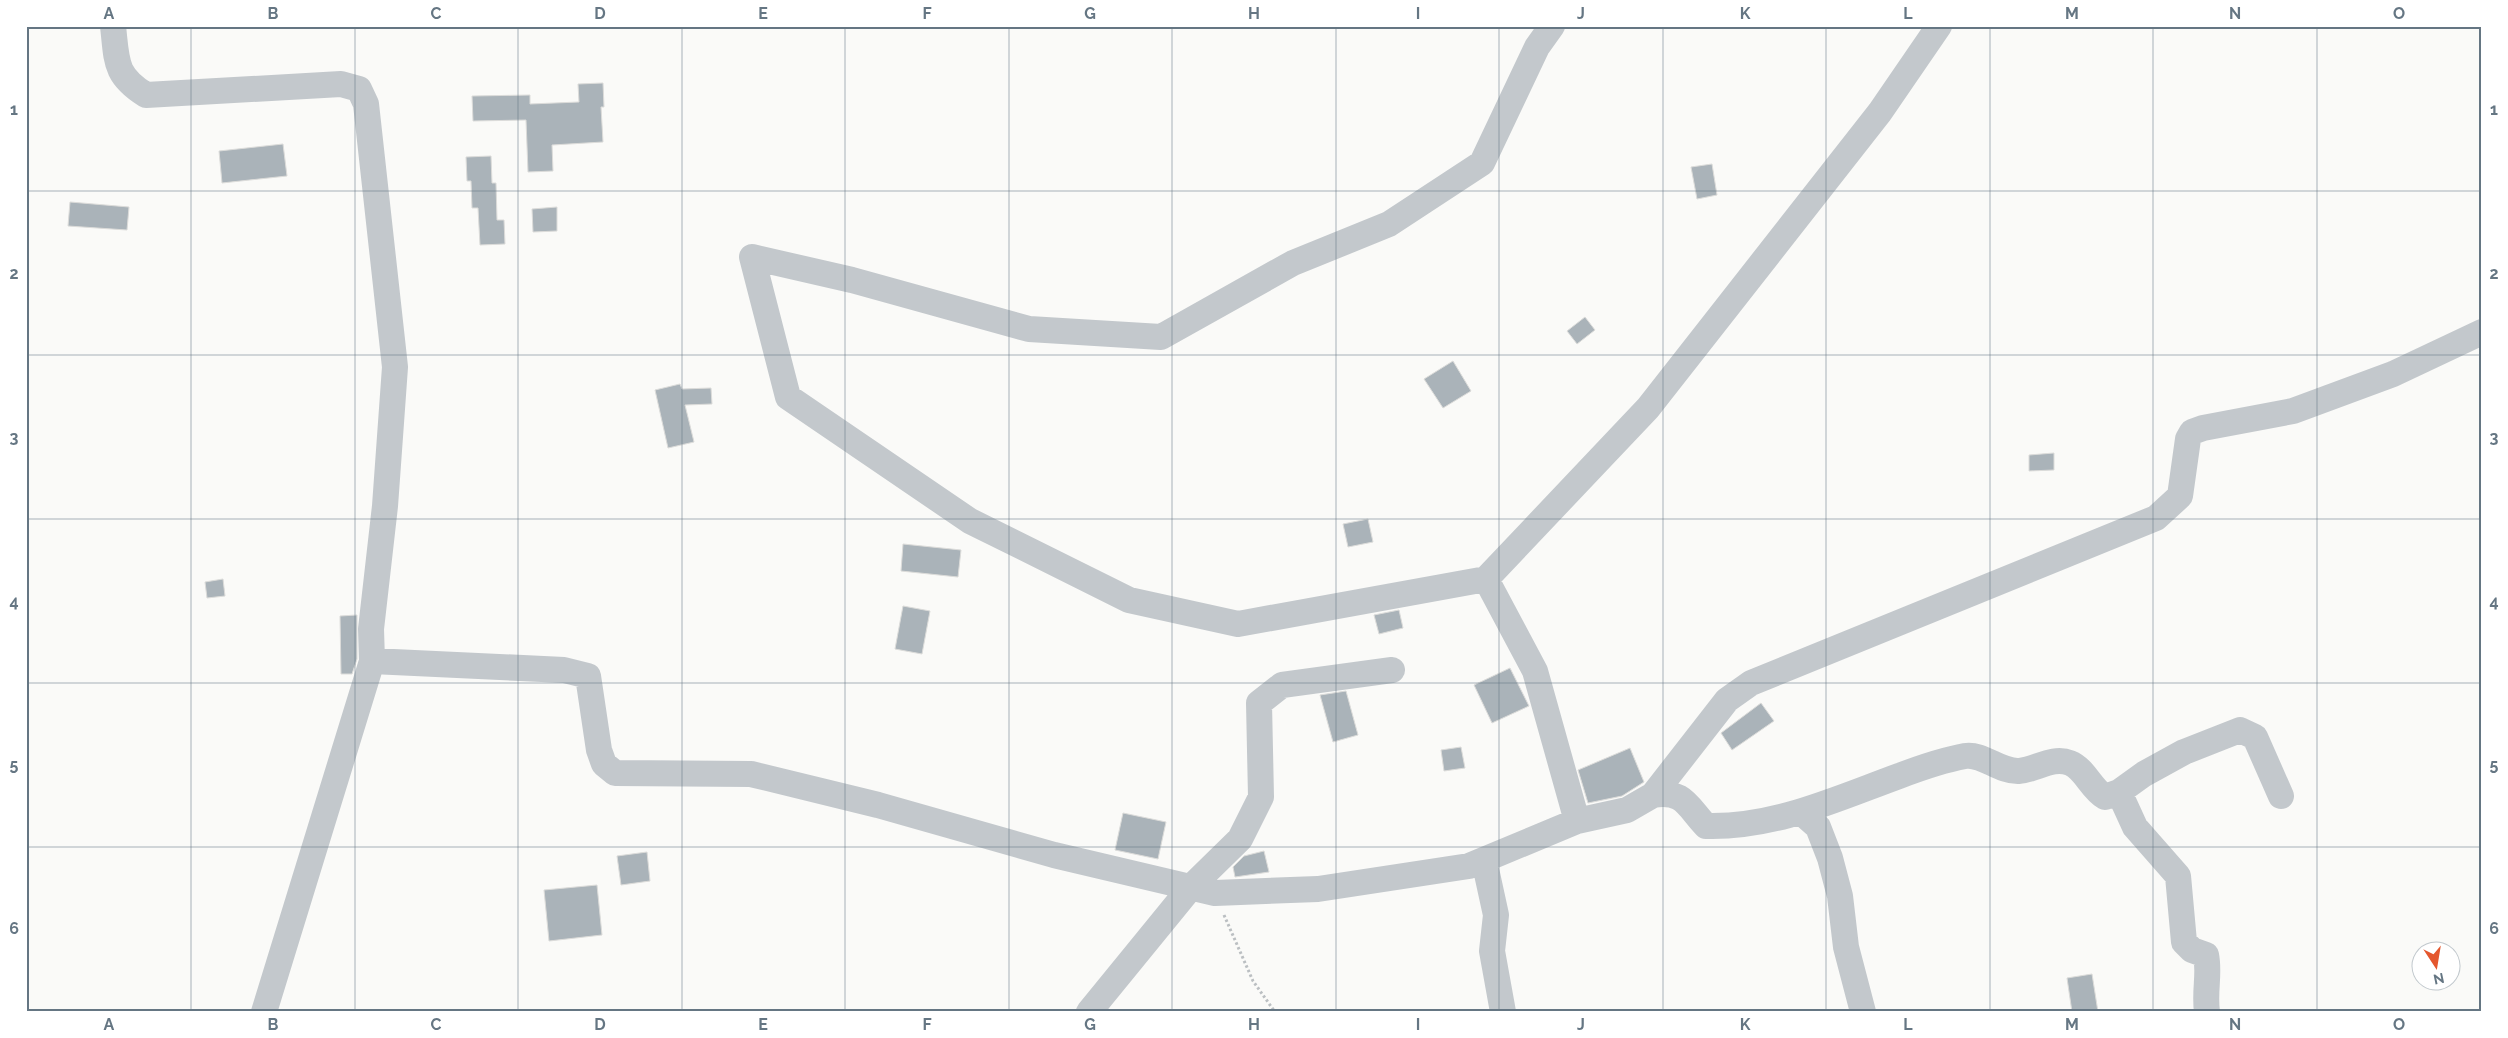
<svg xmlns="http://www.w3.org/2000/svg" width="2508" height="1038" font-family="Raleway,sans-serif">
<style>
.building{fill:#aab3b9;stroke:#dcdcda}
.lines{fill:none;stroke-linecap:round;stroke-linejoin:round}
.path{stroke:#bbbfc2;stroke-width:3;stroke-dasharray:2.5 2.5;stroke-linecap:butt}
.minor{stroke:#c3c8cc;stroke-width:26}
.grid{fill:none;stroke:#657683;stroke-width:1;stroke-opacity:0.55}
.neatline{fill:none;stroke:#657683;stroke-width:2}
.grid-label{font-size:16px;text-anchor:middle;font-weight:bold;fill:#657683}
</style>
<rect width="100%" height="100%" fill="#fafaf8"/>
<!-- building -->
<path class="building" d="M603,83L604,107H601L603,142L552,145L553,171L528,172L526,120L473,121L472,96L530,95V104L579,102L578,84Z
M283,144L287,176L222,183L219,151Z
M491,156L492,183H496L497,220H504L505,244L480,245L478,208H472L471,181H467L466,157Z
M1712,164L1717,195L1697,199L1691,167Z
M70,202L129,207L127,230L68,226Z
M557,207V231L533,232L532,209Z
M1585,317L1595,330L1577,344L1567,331Z
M1453,361L1471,391L1443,408L1424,379Z
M680,384L682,389L711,388L712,404L685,405L694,442L668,448L655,390Z
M2054,453V470L2029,471V455Z
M1368,519L1373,542L1348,547L1343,524Z
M903,544L961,550L958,577L901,571Z
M223,579L225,596L207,598L205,582Z
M903,606L930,611L922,654L895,649Z
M1399,610L1403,628L1379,634L1374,615Z
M357,615V659L352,674H341L340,616Z
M1510,668L1529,706L1492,723L1474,685Z
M1346,691L1358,735L1333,742L1320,695Z
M1761,703L1774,721L1732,750L1721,733Z
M1461,747L1465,768L1444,771L1441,750Z
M1630,748L1644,782L1622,796L1588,803L1578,770Z
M1123,813L1166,822L1158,859L1115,850Z
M1264,851L1269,872L1235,877L1233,867L1244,856Z
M647,852L650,881L621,885L617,856Z
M597,885L602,935L549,941L544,890Z
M2092,974L2098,1012H2072L2067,978Z"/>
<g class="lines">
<!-- path -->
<path class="path" d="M1224,915L1253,981L1275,1012"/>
<!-- minor -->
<path class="minor" d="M113,26C117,61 114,75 146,95L341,84L359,89L366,104L395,367L385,506L371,629L372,661L564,670L588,676L599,750L604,764L615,773L751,774L878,805L1054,855L1215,893L1318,889L1469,866L1577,821L1627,810L1653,795L1727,700L1751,683L2156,518L2180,496L2188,439L2192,432L2203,428L2293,411L2393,374L2482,332
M1552,26L1537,47L1482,163L1389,224L1293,263L1161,337L1029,329L852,280L752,257L788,397L970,521L1129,600L1238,624L1486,579L1648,408L1880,112L1939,26
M1486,579L1535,671L1577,821
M2119,792L2135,827L2178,876L2184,942L2192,950L2206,955C2210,974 2204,991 2207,1012
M1653,795C1684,790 1687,806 1706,826C1774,828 1836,799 1899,776C1920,768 1943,760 1965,756C1983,753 1999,772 2019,771C2036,770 2052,756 2070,763C2085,769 2091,789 2105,797L2119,792L2144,774L2184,752L2240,730L2255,737L2281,796
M1801,812L1818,827L1830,858L1840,896L1846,947L1863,1012
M1484,860L1496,915L1492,951L1503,1012
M264,1012L372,661
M1089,1012L1191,887L1240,839L1261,797L1259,703L1282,685L1392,670"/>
</g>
<!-- grid -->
<path class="grid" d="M191,26V1012M355,26V1012M518,26V1012M682,26V1012M845,26V1012M1009,26V1012M1172,26V1012M1336,26V1012M1499,26V1012M1663,26V1012M1826,26V1012M1990,26V1012M2153,26V1012M2317,26V1012M26,191H2482M26,355H2482M26,519H2482M26,683H2482M26,847H2482"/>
<!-- border -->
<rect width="2508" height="1038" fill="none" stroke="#ffffff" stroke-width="55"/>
<!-- north arrow -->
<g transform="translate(2436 966) rotate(168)"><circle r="24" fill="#ffffff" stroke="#c1c8cd"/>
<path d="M0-4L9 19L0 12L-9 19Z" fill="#e4572e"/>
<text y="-8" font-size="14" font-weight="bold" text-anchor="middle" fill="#657683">N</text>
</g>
<rect x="28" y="28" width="2452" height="982" class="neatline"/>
<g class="grid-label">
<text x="109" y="19">A</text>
<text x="273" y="19">B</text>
<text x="436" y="19">C</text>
<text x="600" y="19">D</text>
<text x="763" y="19">E</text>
<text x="927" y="19">F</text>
<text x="1090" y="19">G</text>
<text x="1254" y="19">H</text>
<text x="1418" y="19">I</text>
<text x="1581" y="19">J</text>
<text x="1745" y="19">K</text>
<text x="1908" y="19">L</text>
<text x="2072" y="19">M</text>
<text x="2235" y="19">N</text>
<text x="2399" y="19">O</text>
<text x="14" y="115">1</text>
<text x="2494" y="115">1</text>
<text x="14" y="279">2</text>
<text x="2494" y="279">2</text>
<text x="14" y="443">3</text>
<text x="2494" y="443">3</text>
<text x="14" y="607">4</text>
<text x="2494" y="607">4</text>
<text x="14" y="770">5</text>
<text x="2494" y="770">5</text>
<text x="14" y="934">6</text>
<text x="2494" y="934">6</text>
<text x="109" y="1030">A</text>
<text x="273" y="1030">B</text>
<text x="436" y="1030">C</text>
<text x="600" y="1030">D</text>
<text x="763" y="1030">E</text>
<text x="927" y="1030">F</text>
<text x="1090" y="1030">G</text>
<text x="1254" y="1030">H</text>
<text x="1418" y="1030">I</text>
<text x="1581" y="1030">J</text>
<text x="1745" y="1030">K</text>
<text x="1908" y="1030">L</text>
<text x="2072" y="1030">M</text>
<text x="2235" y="1030">N</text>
<text x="2399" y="1030">O</text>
</g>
</svg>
